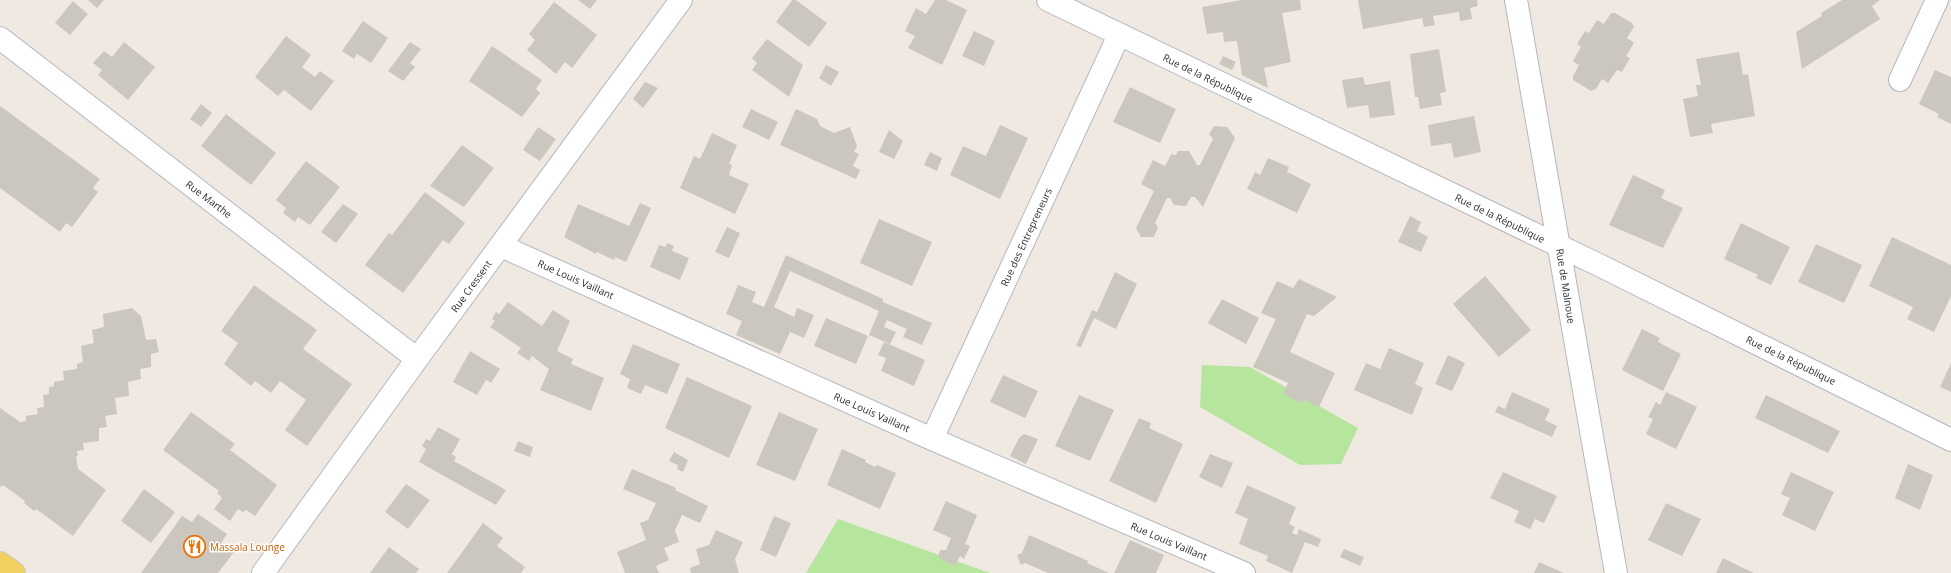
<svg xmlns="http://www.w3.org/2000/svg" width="1951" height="573" font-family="'Open Sans',sans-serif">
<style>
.green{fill:#b6e59e}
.building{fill:#cbc7bf}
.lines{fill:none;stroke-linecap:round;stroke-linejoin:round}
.minor-casing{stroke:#b4b7c1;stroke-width:24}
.major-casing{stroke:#c9c9c9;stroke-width:24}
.minor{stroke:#fff;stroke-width:22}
.major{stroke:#f2d163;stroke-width:22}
.labels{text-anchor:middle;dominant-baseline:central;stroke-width:3;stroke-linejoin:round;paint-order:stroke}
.street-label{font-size:10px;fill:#2e2e2e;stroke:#fff}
.food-label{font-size:10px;fill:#c56008;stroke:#fff;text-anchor:start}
</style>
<rect width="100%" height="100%" fill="#efe9e1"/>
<!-- green -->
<path class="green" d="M1202,365L1250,367L1358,428L1341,464L1300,465L1200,407Z
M838,519L990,573H806Z"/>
<!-- building -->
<path class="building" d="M88,0H104L97,8Z
M578,0H597L590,9Z
M792,0H796L827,23L809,47L776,22Z
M935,0H946L967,10L942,65L908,48L915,36L905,31L916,8L926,14Z
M1242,0H1300L1301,10L1282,13L1291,62L1264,68L1268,88L1242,75L1237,41L1224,42L1223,32L1207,34L1202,7Z
M1358,0H1477L1478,6L1470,8L1472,19L1460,21L1459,12L1433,16L1435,25L1424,27L1422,18L1363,29Z
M1842,0H1880L1872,6L1880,19L1802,69L1796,32L1822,16L1821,13Z
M73,1L88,14L70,35L55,23Z
M554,2L597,35L572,68L565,62L556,74L527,50L535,40L529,34Z
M1611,13H1615L1632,23L1634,27L1627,38L1634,43L1626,56L1630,58L1622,72L1617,70L1608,83L1602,79L1596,89L1591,91L1573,80V76L1579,65L1573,61L1581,47L1577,44L1585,31L1589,33L1597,20L1604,24Z
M363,21L388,38L371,63L357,54L354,59L342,51Z
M974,31L995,41L984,66L962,56Z
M286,36L311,55L302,67L315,77L320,71L334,81L311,111L284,90L278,96L255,77Z
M767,39L803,65L789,97L752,70L757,63L752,58Z
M124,42L155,67L128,100L98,75L102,70L93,63L104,51L112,57Z
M410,42L421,49L410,63L415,67L403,81L388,71Z
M492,46L542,80L536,89L540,93L522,117L469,81Z
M1439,49L1446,92L1440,93L1442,105L1420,109L1418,97H1415L1410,54Z
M1739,52L1743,75L1748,74L1755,116L1711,124L1713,133L1690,137L1683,99L1698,96L1696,85H1701L1696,59Z
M1223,56L1236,62L1232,70L1219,64Z
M826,65L839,72L831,86L819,78Z
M1935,70L1951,77V124L1937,117L1939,114L1919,104Z
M1363,77L1365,85L1390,81L1395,115L1370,118L1368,105L1347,108L1342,80Z
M645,82L658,88L643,108L633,99Z
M1130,87L1176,109L1160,143L1113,122Z
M201,104L212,113L201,127L190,119Z
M0,106L100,179L93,188L98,192L72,227L66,223L60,232L0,188Z
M751,109L778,122L769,140L742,127Z
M796,109L817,119L820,126L834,133L850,127L857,146L854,152L859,154L853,166L860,170L856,179L780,145Z
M226,114L276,153L251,185L201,146Z
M1474,116L1481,152L1454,158L1451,143L1431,146L1428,125Z
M1000,125L1028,138L1000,199L950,175L963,146L986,156Z
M1214,126L1227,127L1235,138L1203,207L1195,197H1191L1186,206L1174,205L1170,198H1167L1155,223L1158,227L1154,237H1141L1136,228L1154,191L1141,184L1153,160L1165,166L1172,153L1173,155H1176L1178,151H1189L1197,165H1200L1213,139L1209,134Z
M538,127L556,139L540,161L523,150Z
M889,130L903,141L894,159L879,152Z
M712,133L737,145L729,164L732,165L729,175L749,184L735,214L680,188L694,156L700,159Z
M462,145L494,168L464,207L430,186Z
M930,152L942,158L937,171L924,165Z
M1268,158L1289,167L1287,172L1311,184L1297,213L1247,189L1255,172L1260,175Z
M306,161L340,187L310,225L298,217L295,222L283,213L286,208L276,200Z
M1633,175L1665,190L1661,198L1683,208L1663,248L1609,225Z
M425,192L465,223L449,244L443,240L403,293L365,265L389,233L392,235Z
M640,203L651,208L626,262L615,257L614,260L597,252L596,254L564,237L578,204L629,226Z
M343,204L358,214L336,243L321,232Z
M1410,216L1421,222L1417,231L1428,237L1421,252L1398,242Z
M879,219L932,242L912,286L860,263Z
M1741,223L1790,247L1771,285L1756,278L1758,275L1724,259Z
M727,227L740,233L729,258L715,252Z
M1892,237L1951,265V296L1934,332L1907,319L1913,307L1869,286Z
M667,243L674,246L672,251L689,258L680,280L650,267L659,245L666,247Z
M1816,244L1862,265L1844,303L1798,282Z
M786,255L883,299V302L932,323L922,345L903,337L907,329L887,320L884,327L896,332L890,344L869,335L879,311L790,271L774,307L794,317L797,308L814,315L804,338L790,332L780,354L736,335L742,321L726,314L738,285L756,292L752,302L764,307Z
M1115,272L1137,284L1116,329L1094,318L1081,347L1076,346L1092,310L1097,312Z
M1485,276L1531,330L1499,357L1453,304Z
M1299,279L1337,297L1314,316L1307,314L1290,352L1335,373L1319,407L1304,400L1302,403L1283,394L1288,383L1253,367L1276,319L1261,313L1277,281L1293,288Z
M254,285L317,330L303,349L352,384L307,446L285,430L306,400L280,381L271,393L255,381L251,386L224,364L238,343L221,331Z
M1222,299L1259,318L1246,344L1208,323Z
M508,302L542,326L553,310L570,321L557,351L573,359L571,364L604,378L591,411L540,390L549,369L532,356L529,361L517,353L521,348L490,327L495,321L492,319L496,312L499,314Z
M132,308L141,316L146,340L156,339L159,352L151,354V367L140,369L141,379L128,382L129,396L115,398L117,414L105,416L107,427L99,428V441L83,443L84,450L77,451L78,456L76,457L78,469L106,490L73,536L36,509L34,511L24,503L25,501L3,485L2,487L0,486V408L20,422L26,421V416L38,414L37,408L44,407L43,395L49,394V387L54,386V382L64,380L63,371L77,369V364L83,362L81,346L94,343L92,330L104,327L103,314Z
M826,318L868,336L856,364L814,346Z
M1642,329L1660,338L1658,342L1681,354L1663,391L1622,370Z
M884,342L925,360L914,386L881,371L886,358L878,355Z
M633,344L680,364L667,394L645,385L641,394L627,388L630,379L620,374Z
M1389,348L1424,363L1415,384L1423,388L1412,415L1354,390L1366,363L1380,369Z
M470,351L500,369L491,383L486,380L477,395L453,382Z
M1448,355L1465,363L1452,391L1435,384Z
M1951,363V392L1940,387Z
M1003,375L1038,391L1025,418L990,402Z
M687,377L752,406L729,458L665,428Z
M1512,392L1550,409L1545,420L1557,426L1552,437L1495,412L1498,406L1505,409Z
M1666,392L1697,407L1676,449L1646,434L1653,419L1648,417L1656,402L1660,405Z
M1079,395L1114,410L1090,461L1055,446Z
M1766,395L1840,431L1828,453L1755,418Z
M191,412L235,444L230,450L277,485L255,516L246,510L243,512L238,509L230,521L214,509L222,498L217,493L219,491L163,450Z
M779,412L818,429L795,481L756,465Z
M1139,418L1151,423L1149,428L1183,444L1156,503L1109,481Z
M438,427L460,439L452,454L456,457L454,461L506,490L496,505L419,462L426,449L422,446L426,439L430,441Z
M1024,434L1038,439L1026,464L1010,456L1019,438Z
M518,441L533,447L530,457L514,451Z
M842,449L866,460L865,462L875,467L877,465L896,473L880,509L827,485Z
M674,452L688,460L683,472L677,469L678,465L669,461Z
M1210,454L1233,463L1222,488L1199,477Z
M1908,464L1933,475L1920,510L1895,498Z
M632,469L676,488L675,490L708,506L700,523L682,515L675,530L679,542L664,548L669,560L656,566L659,573H625L617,552L646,540L640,523L648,520L656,503L623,489Z
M1503,472L1557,496L1544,523L1535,519L1530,529L1514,522L1519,511L1490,498Z
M1791,472L1834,492L1815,531L1782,515L1790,498L1781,494Z
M406,484L430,500L408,529L385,512Z
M1247,485L1296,507L1289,524L1295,527L1292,533L1297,535L1299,529L1321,539L1318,547L1305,542L1292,573L1266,561L1268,556L1239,544L1248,519L1235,513Z
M144,489L175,512L151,543L121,521Z
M946,501L977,515L965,544L970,546L964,559L960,556L955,566L942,560L938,556L940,550H946L951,538L933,530Z
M1666,503L1701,519L1682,556L1648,540Z
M198,514L227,534L221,543L234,552L218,573H141L182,516L192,522Z
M774,516L791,523L776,557L760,550Z
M483,523L503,538L497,546L525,567L521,573H447Z
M716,530L743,542L735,559L739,573H691L690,568L700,564L696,549L709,545Z
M1029,535L1088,561L1087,563L1109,573H1048L1025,563L1021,565L1017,555L1022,553Z
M1130,540L1164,555L1156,573H1114Z
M389,547L419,569L416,573H370Z
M1344,549L1364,557L1360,566L1340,557Z
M1723,558L1741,567L1754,573H1716Z
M1539,562L1564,573H1534Z"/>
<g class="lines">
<defs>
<path id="minor" d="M1048,0L1599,265L1951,440
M1516,0C1548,191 1583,382 1616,573
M0,38L417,359
M1900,80L1937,0
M501,246L932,439L1244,573
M932,439L1119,35
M263,573L417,359L681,0"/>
<path id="major" d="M0,563L14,573"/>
</defs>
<!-- minor casing -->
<use href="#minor" class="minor-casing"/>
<!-- major casing -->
<use href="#major" class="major-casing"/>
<!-- minor -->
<use href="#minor" class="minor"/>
<!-- major -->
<use href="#major" class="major"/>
</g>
<!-- icons -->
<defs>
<symbol id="restaurant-ring" viewBox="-11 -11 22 22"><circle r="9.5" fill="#fff" stroke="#e8710a" stroke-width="1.5"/><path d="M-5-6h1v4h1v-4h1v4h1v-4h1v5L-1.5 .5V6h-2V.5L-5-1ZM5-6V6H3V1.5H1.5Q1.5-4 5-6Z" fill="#e8710a"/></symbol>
</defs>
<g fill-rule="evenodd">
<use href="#restaurant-ring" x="182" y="534" width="25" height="25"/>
</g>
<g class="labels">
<!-- street labels -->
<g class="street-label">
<text transform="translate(1208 78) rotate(26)">Rue de la République</text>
<text transform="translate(209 199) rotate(37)">Rue Marthe</text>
<text transform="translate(1500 218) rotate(26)">Rue de la République</text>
<text transform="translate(1026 237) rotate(-65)">Rue des Entrepreneurs</text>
<text transform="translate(576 279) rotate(24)">Rue Louis Vaillant</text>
<text transform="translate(471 286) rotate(-54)">Rue Cressent</text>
<text transform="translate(1566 286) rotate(81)">Rue de Malnoue</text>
<text transform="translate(1791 360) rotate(26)">Rue de la République</text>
<text transform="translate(872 412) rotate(24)">Rue Louis Vaillant</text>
<text transform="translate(1169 541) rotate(23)">Rue Louis Vaillant</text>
</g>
<!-- food labels -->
<g class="food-label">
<text x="210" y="547">Massala Lounge</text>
</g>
</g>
</svg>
